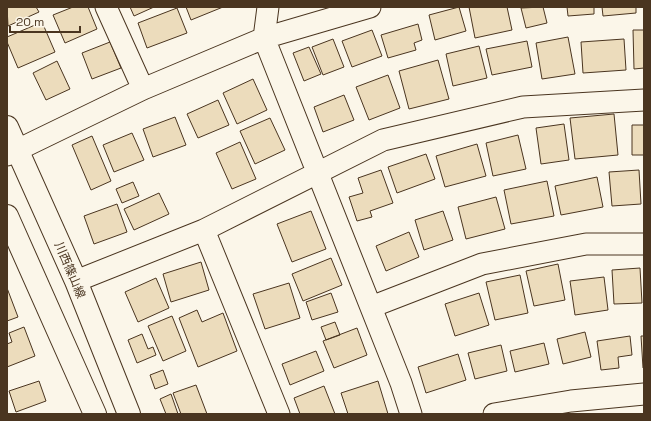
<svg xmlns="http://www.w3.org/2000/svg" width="651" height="421" font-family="'Space Grotesk','Noto Sans JP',sans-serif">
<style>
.building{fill:#ecdcbc;stroke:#4a3520}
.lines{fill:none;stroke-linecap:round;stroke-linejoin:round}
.street-casing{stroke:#4a3520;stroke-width:23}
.primary-casing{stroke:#4a3520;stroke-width:24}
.street{stroke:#fbf6e9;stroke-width:21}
.primary{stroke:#fbf6e9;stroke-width:22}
.labels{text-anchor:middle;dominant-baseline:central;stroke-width:3;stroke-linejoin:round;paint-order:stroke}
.street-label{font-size:12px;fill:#4a3520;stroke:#fbf6e9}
</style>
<rect width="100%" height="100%" fill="#fbf6e9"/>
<!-- building -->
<path class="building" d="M7,7H36L39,12L8,26Z
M73,7H88L97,29L65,43L53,15Z
M130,7H154L134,16Z
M186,7H223L191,20Z
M459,7L466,31L435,40L429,15Z
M469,7H507L512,30L475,38Z
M543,7L547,23L526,28L521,8Z
M567,7H594V14L568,16Z
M602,7H636V13L603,16Z
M177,8L187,33L147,48L138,23Z
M42,22L55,52L18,68L7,42V37Z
M418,24L422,40L414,43L416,50L388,58L381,35Z
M372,30L382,56L352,67L342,41Z
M633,30H644V68L634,69Z
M568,37L575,74L542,79L536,43Z
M333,39L344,67L323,75L312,47Z
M624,39L626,70L583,73L581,42Z
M527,41L532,67L492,75L486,49Z
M110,42L121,68L92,79L82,53Z
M479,46L487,78L453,86L446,54Z
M309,47L321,74L304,81L293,53Z
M438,60L449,99L409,109L399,71Z
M57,61L70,89L46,100L33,73Z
M388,75L400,108L369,120L356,87Z
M253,79L267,110L237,124L223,93Z
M344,95L354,120L323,132L314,107Z
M218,100L229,125L198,138L187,114Z
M614,114L618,155L575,159L570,118Z
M175,117L186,145L153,157L143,129Z
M270,118L285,150L255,164L240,131Z
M564,124L569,160L541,164L536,128Z
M632,125H644V155H632Z
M132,133L144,160L114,172L103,145Z
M518,135L526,169L493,176L486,143Z
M92,136L111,181L91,190L72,145Z
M240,142L256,179L232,189L216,153Z
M477,144L486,176L445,187L436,156Z
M426,154L435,179L397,193L388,167Z
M381,170L393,203L370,211L372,217L357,221L349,197L363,193L358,178Z
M639,170L641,204L612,206L609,172Z
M597,177L603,207L561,215L555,186Z
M547,181L554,216L511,224L504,190Z
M133,182L139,196L122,203L116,189Z
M159,193L169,214L134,230L124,209Z
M496,197L505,229L466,239L458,207Z
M117,204L127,232L94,244L84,216Z
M311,211L326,249L292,262L277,224Z
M443,211L453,240L424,250L415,220Z
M409,232L419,257L386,271L376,246Z
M331,258L342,285L303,301L292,274Z
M201,262L209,290L171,302L163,274Z
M558,264L565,300L534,306L526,271Z
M640,268L642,303L614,304L612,270Z
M520,275L528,313L495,320L486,282Z
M604,277L608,310L575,315L570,281Z
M156,278L169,308L138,322L125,292Z
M289,283L300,318L265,329L253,294Z
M7,288L18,317L7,321Z
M331,293L338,312L312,320L306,302Z
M479,293L489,325L455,336L445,304Z
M197,310L202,322L223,313L237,351L198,367L179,318Z
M172,316L186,351L163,361L148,326Z
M335,322L340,335L326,340L321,327Z
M24,327L35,356L7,367V344L12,342L9,333Z
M357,328L367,355L334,368L323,341Z
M585,332L591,357L563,364L557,339Z
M142,334L148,349L153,347L156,355L137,363L128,340Z
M630,336L632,355L618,357L619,368L601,370L597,341Z
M641,336H644V368H643Z
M544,343L549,364L515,372L510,351Z
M501,345L507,371L475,379L468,353Z
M316,351L324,371L290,385L282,364Z
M458,354L466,380L426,393L418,367Z
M163,370L168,384L155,389L150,375Z
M39,381L46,401L16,412L9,391Z
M378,381L388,414H348L341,393Z
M196,385L207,414H181L173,393Z
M324,386L335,414H300L294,398Z
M171,394L178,414H166L160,399Z"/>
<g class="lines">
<defs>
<path id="street" d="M106,7L143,89
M268,7L264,38L401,383L411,414
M7,155L143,89L264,38L370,7
M204,230L383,140L523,107L644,100
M76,281L204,230L279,414
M371,307L482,264L586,244H644
M494,414L571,401L644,394"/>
<path id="primary" d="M7,127L76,281L129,414
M7,216L95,414"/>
</defs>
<!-- street casing -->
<use href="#street" class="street-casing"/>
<!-- primary casing -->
<use href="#primary" class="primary-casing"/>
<!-- street -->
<use href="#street" class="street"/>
<!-- primary -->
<use href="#primary" class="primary"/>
</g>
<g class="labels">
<!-- street labels -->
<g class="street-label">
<text transform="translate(70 270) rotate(67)">川西篠山線</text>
</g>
</g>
<!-- border -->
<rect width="651" height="421" fill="none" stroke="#4a3520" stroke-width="16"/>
<!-- scale -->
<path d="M10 26v6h70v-6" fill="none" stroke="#4a3520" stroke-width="2"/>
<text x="16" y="26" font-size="12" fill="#4a3520" stroke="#fbf6e9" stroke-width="3" paint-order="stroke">20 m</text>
</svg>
